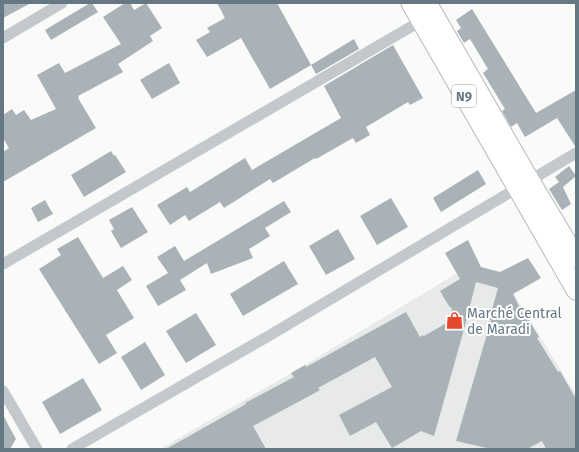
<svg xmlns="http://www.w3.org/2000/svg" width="579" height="452" font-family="'Fira Sans',sans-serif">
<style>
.built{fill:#e8eae9}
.building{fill:#a8b2b7}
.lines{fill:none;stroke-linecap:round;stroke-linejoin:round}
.trunk-casing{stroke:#b4babd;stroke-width:21}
.minor{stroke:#c3c8cc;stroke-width:11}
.trunk{stroke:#fff;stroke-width:19}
.labels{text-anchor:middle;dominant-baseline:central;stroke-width:4;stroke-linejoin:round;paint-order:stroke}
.shield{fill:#fff;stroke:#93a0a8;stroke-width:1}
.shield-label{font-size:13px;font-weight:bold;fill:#657883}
.poi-label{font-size:14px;fill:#657883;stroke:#fff;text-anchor:start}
</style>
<rect width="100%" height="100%" fill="#fafaf8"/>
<!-- built -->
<path class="built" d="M471,265L501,273L576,395V449H160L298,369Z"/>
<!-- building -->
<path class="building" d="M3,3H31L3,18Z
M90,3H92L98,12L51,40L45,30Z
M125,3H130L134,10L146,3L162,28L150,36L153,41L118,64L123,72L78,96L79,97L78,98L96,128L3,182V152L9,148L3,138V115L12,109L16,115L24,110L31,120L56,109L37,75L59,63L65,73L121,44L103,17Z
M217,3H277L311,65L270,89L241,38L207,57L196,40L210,32L207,28L225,18Z
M472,9L536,113L576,90V146H575L557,118L525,137L517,123L511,127L502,111L505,109L483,73L488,69L470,39L464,43L457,31L461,28L456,20Z
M354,39L359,49L316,74L311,65Z
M393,45L423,98L410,105L408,102L366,127L370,135L356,143L353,138L316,159L315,158L273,183L270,179L224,208L220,202L189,221L185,215L170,225L157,205L187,187L190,192L245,158L252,170L341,118L324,86Z
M169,63L180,83L152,99L140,80Z
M111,151L114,156L115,155L126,172L84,197L71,175Z
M569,166L576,176L563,187L562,185L571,204L562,210L549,189L559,182L555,177Z
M478,170L486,184L441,212L433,198Z
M391,198L408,227L377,245L360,216Z
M45,200L53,214L38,222L31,208Z
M284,201L291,212L265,228L270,236L249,249L253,258L211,274L207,263L180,280L186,290L158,306L146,286L168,273L157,257L175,246L184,261Z
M132,207L148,232L121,248L111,231L114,229L109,220Z
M338,229L355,259L326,275L309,246Z
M78,237L103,278L123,266L132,280L117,290L134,318L106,335L117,353L99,364L39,269L61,255L57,249Z
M468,240L481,267L500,272L528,258L541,278L513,294L525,318L527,317L539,337L537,338L558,372L560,371L576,399V449H546L542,441L527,449H491L456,441L491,320H489L498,288L476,282L463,333L434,436L421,431L392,448L376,422L350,436L339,415L392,387L375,357L318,388L320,390L313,394L253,426L266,449H166L246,404L245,403L294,377L291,373L305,365L306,367L406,312L420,337L423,335L424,336L450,321L452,309L449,306L440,291L460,279L445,253Z
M284,261L298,284L243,316L230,294Z
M196,313L216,345L186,363L166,331Z
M145,342L165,375L141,390L121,357Z
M83,378L102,410L60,434L42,402Z
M3,415L16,439L10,449H3Z"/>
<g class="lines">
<defs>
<path id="trunk" d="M411,3L576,290
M427,3L530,181L576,258"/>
</defs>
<!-- trunk casing -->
<use href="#trunk" class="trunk-casing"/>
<!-- minor -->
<path class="minor" d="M3,38L62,3
M3,264L426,18
M3,391L37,449
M72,449L272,334L576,153"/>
<!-- trunk -->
<use href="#trunk" class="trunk"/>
</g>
<!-- icons -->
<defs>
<symbol id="shop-bare" viewBox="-9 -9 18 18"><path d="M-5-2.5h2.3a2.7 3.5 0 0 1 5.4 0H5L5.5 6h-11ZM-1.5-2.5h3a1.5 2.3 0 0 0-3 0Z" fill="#e5482d" stroke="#fff" stroke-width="2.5" paint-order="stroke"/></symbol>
</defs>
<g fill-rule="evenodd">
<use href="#shop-bare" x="442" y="308" width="25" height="25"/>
</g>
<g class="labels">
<!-- shield labels -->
<rect class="shield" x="452" y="85" width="24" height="22" rx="3"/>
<g class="shield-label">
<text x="464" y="96">N9</text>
</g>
<!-- poi labels -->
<g class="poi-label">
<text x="467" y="313">Marché Central<tspan x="467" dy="16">de Maradi</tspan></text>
</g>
</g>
<!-- border -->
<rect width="579" height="452" fill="none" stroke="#657883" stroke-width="8"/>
</svg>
